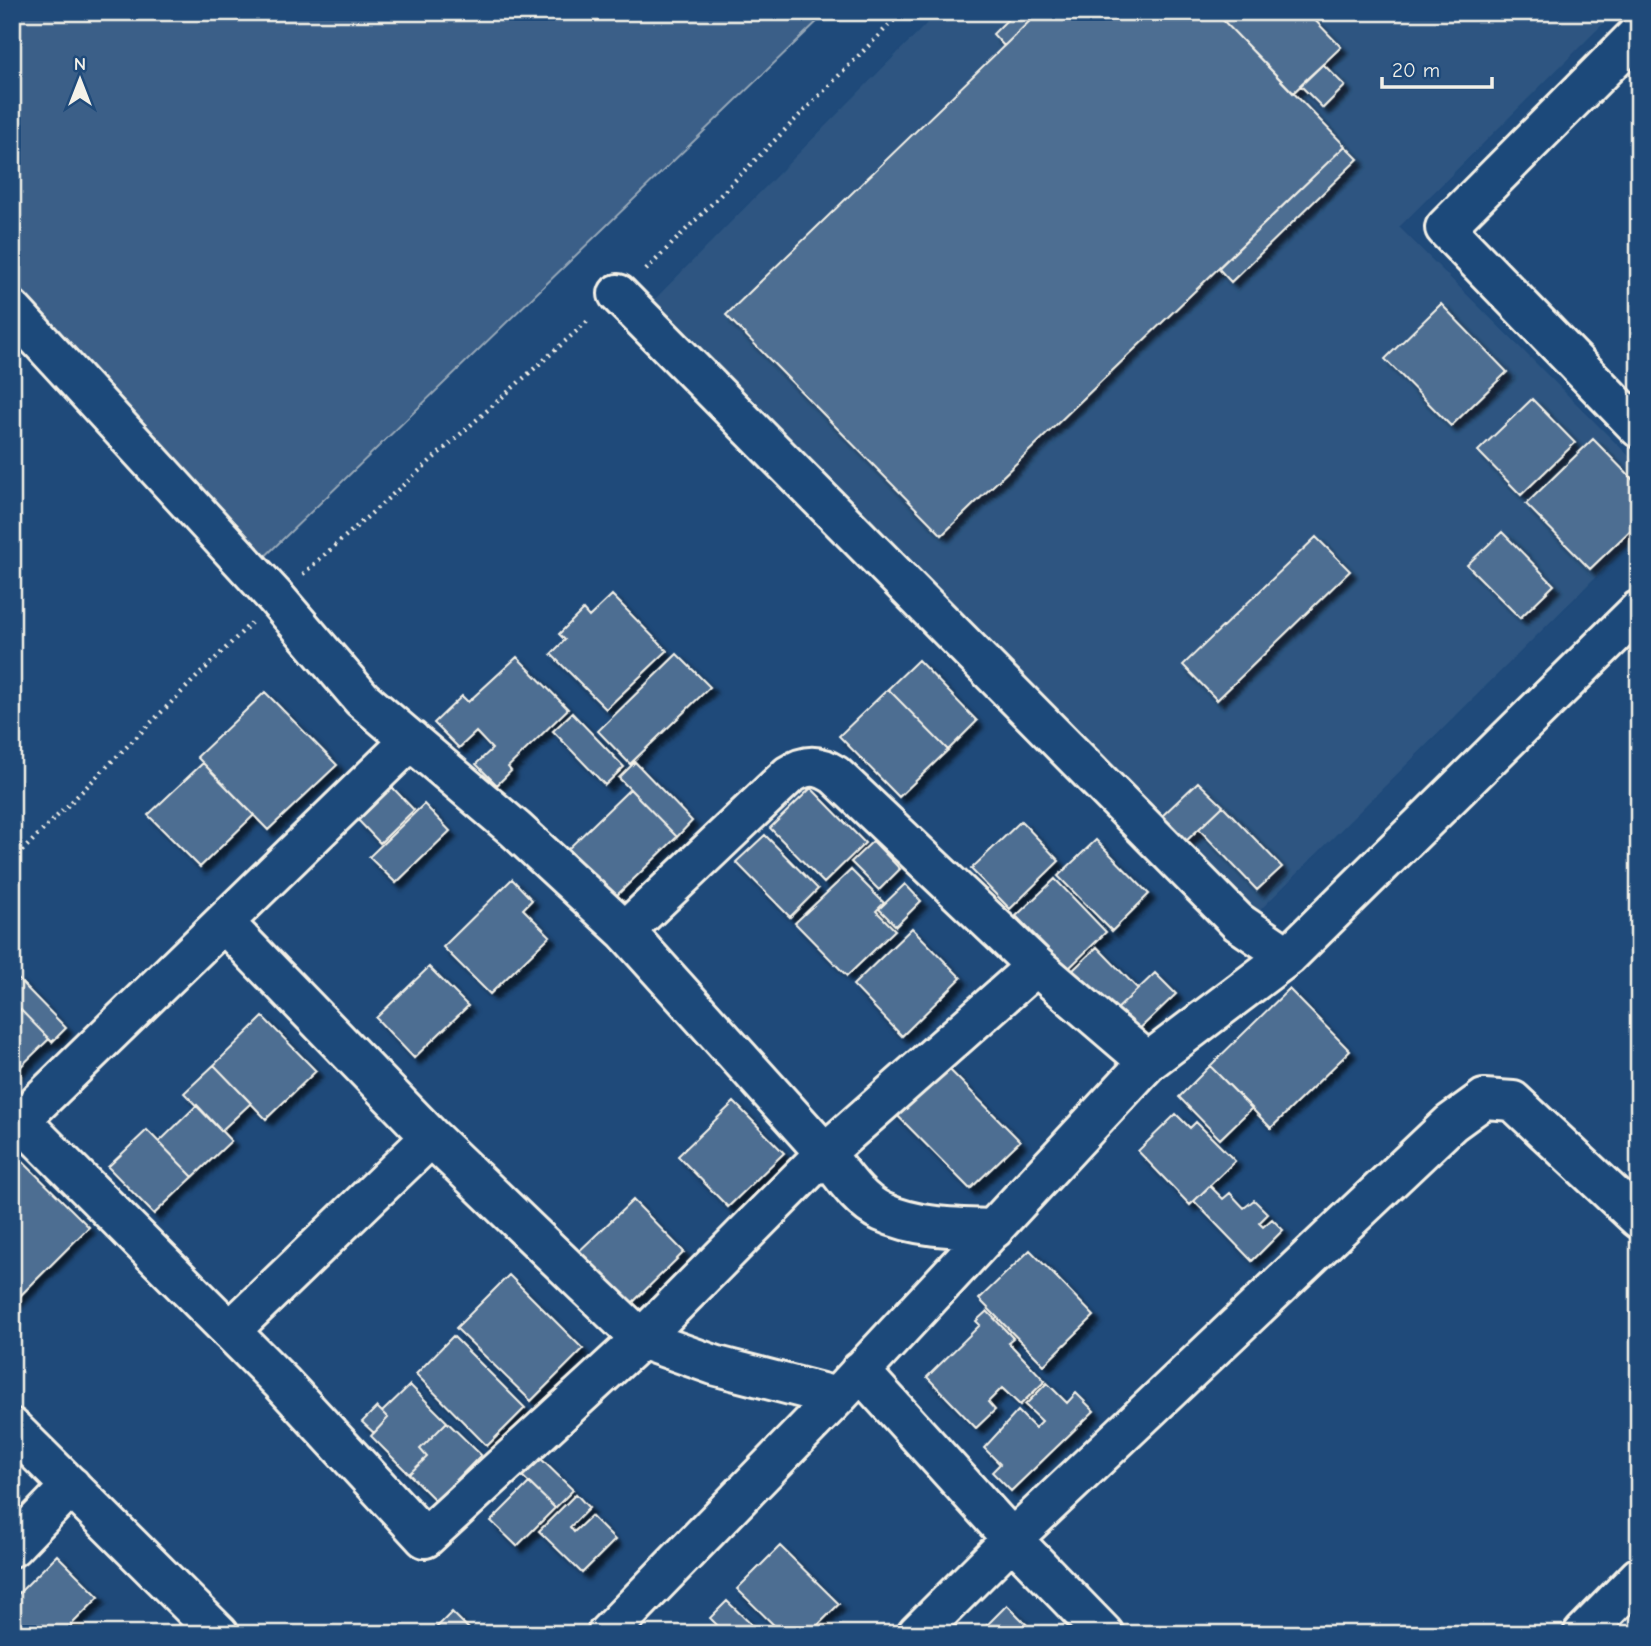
<svg xmlns="http://www.w3.org/2000/svg" width="1651" height="1646" font-family="'Comic Neue',sans-serif">
<style>
.built{fill:#2d5581}
.green{fill:#3a5f88;stroke:#97a8b8;stroke-width:2}
.building{fill:#4d6e92;stroke:#f4f1e8;stroke-width:2;filter:url(#shadow)}
.lines{fill:none;stroke-linecap:round;stroke-linejoin:round}
.minor-casing{stroke:#f4f1e8;stroke-width:44}
.path{stroke:#f4f1e8;stroke-width:4.5;stroke-dasharray:2 5;stroke-linecap:butt}
.minor{stroke:#1f4a7a;stroke-width:38}
</style>
<defs>
<filter id="shadow"><feDropShadow dx="6" dy="6" stdDeviation="2" flood-color="#0009"/></filter>
</defs>
<rect width="100%" height="100%" fill="#1f4a7a"/>
<filter id="ink" filterUnits="userSpaceOnUse"><feTurbulence type="fractalNoise" baseFrequency=".0143" numOctaves="2"/><feDisplacementMap in="SourceGraphic" scale="14" xChannelSelector="R" yChannelSelector="G"/><feConvolveMatrix kernelMatrix="1 2 1 2 8 2 1 2 1" color-interpolation-filters="sRGB"/></filter>
<g filter="url(#ink)">
<!-- built -->
<path class="built" d="M938,12H1615L1399,227L1639,466V534L1254,916L650,304Z"/>
<!-- green -->
<path class="green" d="M12,12H827L251,570L12,303Z"/>
<!-- building -->
<path class="building" d="M1015,12H1039L1004,46L993,34Z
M1039,12H1215L1345,146L942,535L726,315Z
M1215,12H1307L1341,47L1293,93Z
M1323,64L1345,86L1323,108L1300,85Z
M1345,146L1358,159L1231,282L1218,268Z
M1441,304L1507,372L1451,426L1385,359Z
M1532,399L1575,443L1521,495L1478,451Z
M1593,439L1639,486V522L1590,569L1526,504Z
M1502,532L1554,585L1520,618L1467,565Z
M1316,537L1350,571L1217,700L1183,665Z
M612,595L667,651L606,709L551,654L565,640L559,634L583,610L589,617Z
M677,654L710,687L630,764L598,731Z
M517,657L568,709L508,767L511,771L497,785L476,764L492,749L476,732L459,748L434,723L462,696L468,702Z
M918,660L977,721L948,750L888,689Z
M888,689L948,750L899,797L839,736Z
M265,692L337,765L268,830L197,757Z
M572,713L624,767L605,785L553,731Z
M635,762L692,821L677,837L619,778Z
M203,763L254,815L200,867L148,815Z
M1198,782L1223,806L1185,842L1161,817Z
M392,787L414,810L380,843L358,820Z
M811,788L865,843L824,883L770,828Z
M630,789L677,837L615,897L568,849Z
M424,804L450,831L396,883L369,857Z
M1223,806L1282,867L1257,890L1199,829Z
M1021,821L1059,861L1010,909L971,869Z
M765,835L818,889L790,917L736,862Z
M1096,840L1149,894L1112,931L1058,876Z
M873,841L900,869L879,890L851,862Z
M851,870L884,903L876,911L895,930L847,976L795,923Z
M512,879L532,900L523,909L550,936L490,994L443,947Z
M1055,879L1106,932L1068,969L1016,916Z
M905,884L921,901L896,926L879,909Z
M912,928L961,978L902,1036L853,985Z
M1097,947L1138,989L1111,1015L1070,973Z
M429,967L468,1006L414,1058L376,1018Z
M1155,973L1176,994L1132,1036L1111,1015Z
M17,978L66,1028L52,1042L12,1001V983Z
M1289,989L1350,1051L1271,1128L1210,1066Z
M12,1001L49,1039L12,1075Z
M263,1017L316,1071L266,1119L214,1065Z
M941,1061L1020,1141L970,1189L891,1109Z
M214,1065L251,1103L221,1131L184,1093Z
M1210,1066L1252,1108L1220,1139L1179,1097Z
M734,1102L784,1153L728,1207L678,1156Z
M197,1105L231,1141L193,1177L159,1142Z
M1176,1114L1190,1128L1196,1122L1235,1161L1190,1205L1138,1151Z
M147,1130L193,1177L154,1214L108,1167Z
M12,1151L89,1227L12,1304Z
M1210,1186L1223,1199L1230,1193L1244,1208L1254,1200L1268,1214L1259,1223L1263,1227L1272,1219L1283,1230L1252,1261L1194,1201Z
M633,1200L684,1252L626,1309L574,1256Z
M1030,1250L1094,1316L1044,1365L979,1299Z
M509,1275L583,1349L531,1401L456,1328Z
M987,1311L1013,1338L1008,1342L1045,1381L1020,1405L1002,1388L988,1402L995,1410L976,1428L927,1377L980,1325L976,1321Z
M453,1336L525,1408L487,1446L416,1374Z
M1047,1383L1067,1403L1076,1393L1094,1411L1011,1491L992,1472L1000,1464L984,1448L1018,1411L1035,1428L1042,1421L1025,1405Z
M410,1385L447,1422L420,1449L427,1457L409,1474L371,1436L388,1418L382,1412Z
M377,1407L388,1418L374,1433L362,1422Z
M447,1422L481,1455L436,1501L409,1474L427,1457L420,1449Z
M535,1453L573,1490L555,1508L517,1471Z
M529,1483L555,1508L517,1546L491,1521Z
M576,1494L589,1508L570,1527L574,1532L591,1516L615,1540L582,1573L539,1531Z
M780,1546L839,1604L809,1634H783L737,1589Z
M57,1555L99,1597L62,1634H12V1600Z
M727,1601L761,1634H726L710,1618Z
M1007,1605L1036,1634H978Z
M452,1612L474,1634H430Z"/>
<g class="lines">
<defs>
<path id="minor" d="M1639,33L1445,228L1639,428
M618,294L1238,922L1288,956
M12,310L276,598L362,699L515,829L625,931L825,1153C841,1173 858,1201 882,1212C916,1228 957,1228 994,1229
M225,924L431,1137L641,1339L717,1366L837,1397
M625,931L789,775C806,764 818,764 835,775L1036,966L1148,1062
M20,1120L282,1383L425,1538L641,1339L825,1153L1036,966
M12,1128L411,740
M230,1331L431,1137
M860,1371L1012,1539L1104,1634
M12,1428L219,1634
M12,1547L71,1486
M607,1634L837,1397L1148,1062L1288,956L1639,610
M917,1634L1012,1539L1451,1123L1484,1099L1513,1101L1639,1219
M1583,1634L1639,1577"/>
</defs>
<!-- minor casing -->
<use href="#minor" class="minor-casing"/>
<!-- path -->
<path class="path" d="M646,270L902,12
M303,574L589,320
M12,861L251,623"/>
<!-- minor -->
<use href="#minor" class="minor"/>
</g>
</g>
<!-- margin -->
<rect width="1651" height="1646" fill="none" stroke="#1f4a7a" stroke-width="42"/>
<rect x="21" y="21" width="1609" height="1604" fill="none" stroke="#f4f1e8" stroke-width="2.5" filter="url(#ink)"/>
<!-- north arrow -->
<g transform="translate(80 80)" stroke="#1f4a7a" stroke-width="5" paint-order="stroke">
<path d="M0-5L12 26L0 18L-12 26Z" fill="#f4f1e8"/>
<text y="-10" font-size="19" font-weight="bold" text-anchor="middle" fill="#f4f1e8">N</text>
</g>
<!-- scale -->
<path d="M1382 77v10h110v-10" fill="none" stroke="#f4f1e8" stroke-width="3.5"/>
<text x="1392" y="77" font-size="21" fill="#f4f1e8" stroke="#1f4a7a" stroke-width="5" paint-order="stroke">20 m</text>
</svg>
